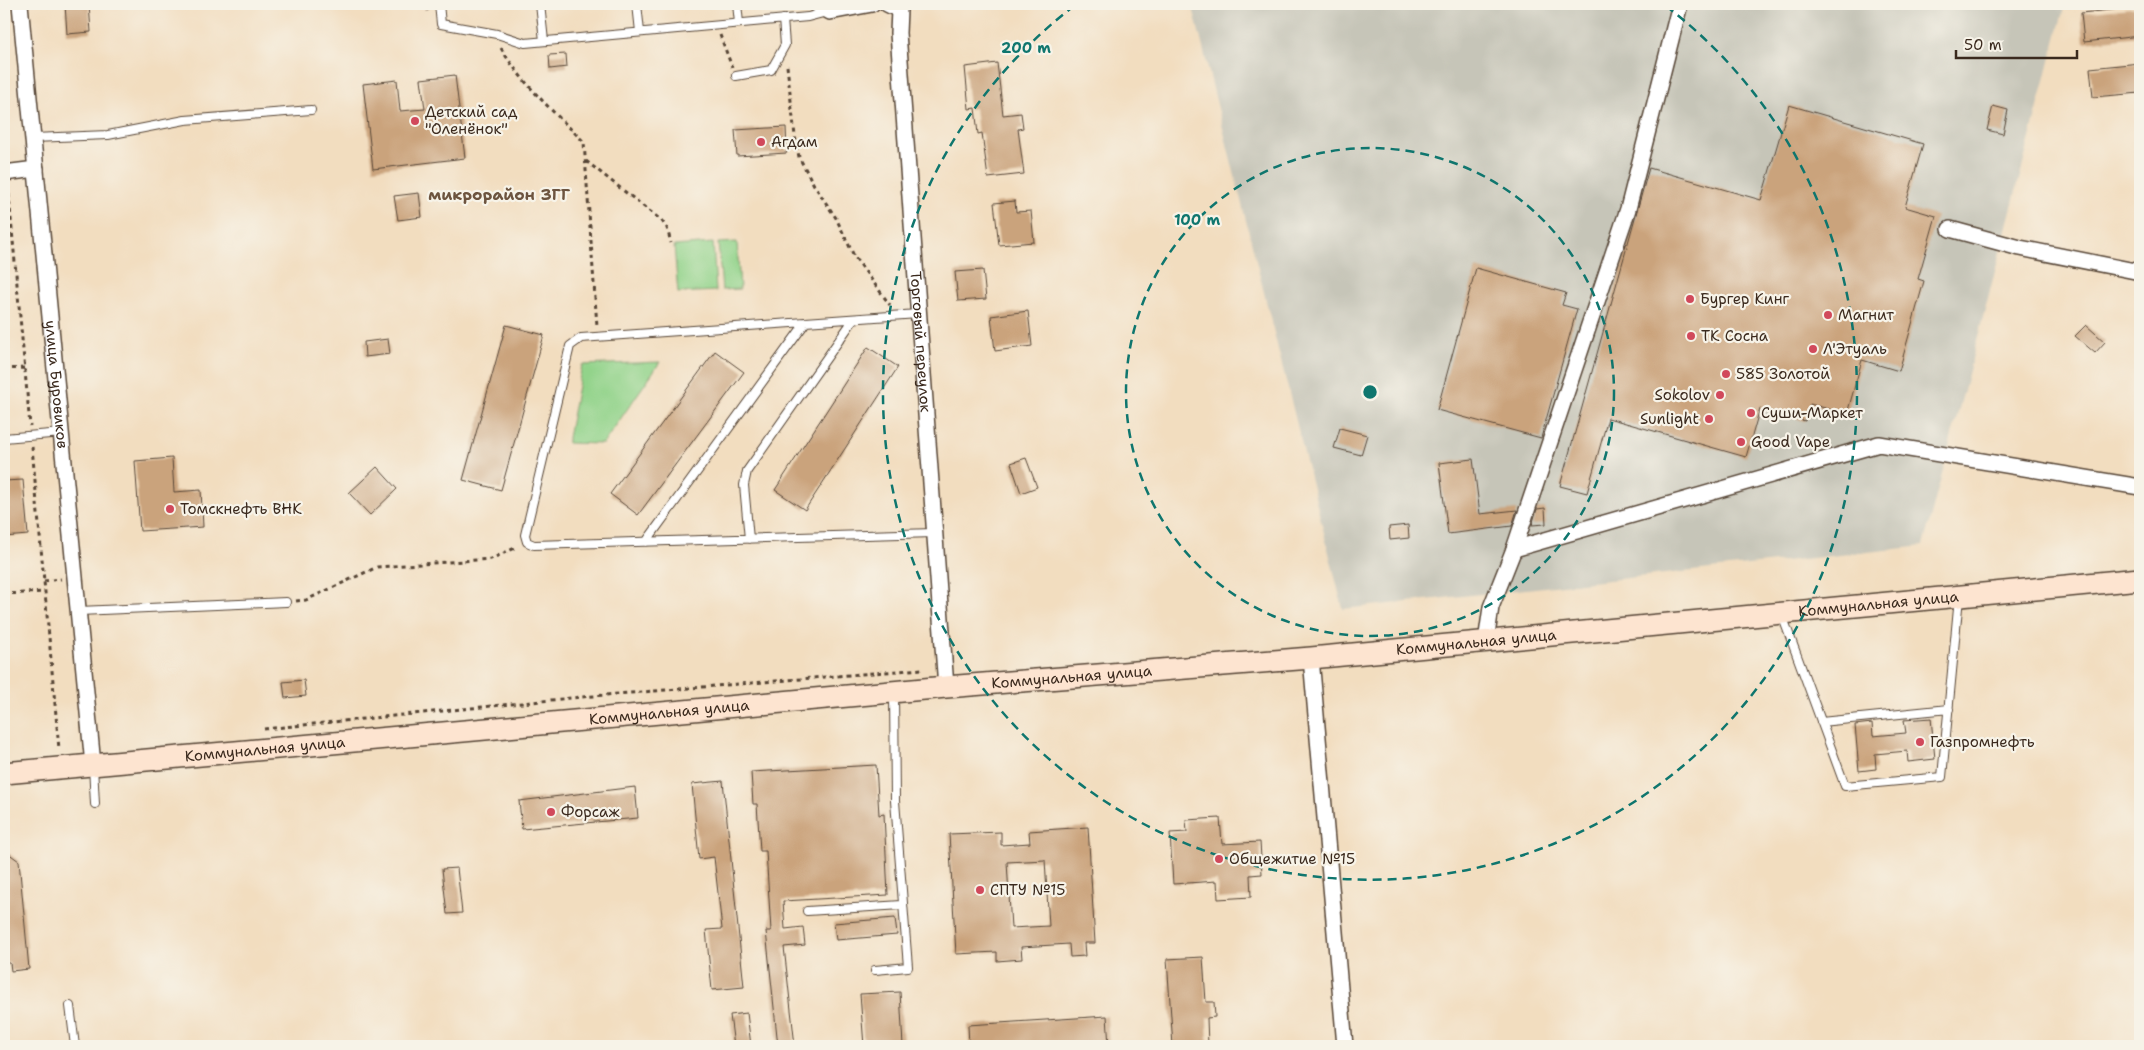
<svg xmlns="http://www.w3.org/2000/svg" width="2144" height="1050" font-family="'Shantell Sans',sans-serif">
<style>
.industrial{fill:#c6c5b8}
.green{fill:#92d38a;stroke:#667e54}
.building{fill:#caa37c;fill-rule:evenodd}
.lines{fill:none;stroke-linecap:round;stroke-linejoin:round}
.service-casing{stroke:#564536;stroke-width:10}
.minor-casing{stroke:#564536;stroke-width:18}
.secondary-casing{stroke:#564536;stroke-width:24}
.path{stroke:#564536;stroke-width:3;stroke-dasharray:4 4;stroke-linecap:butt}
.service{stroke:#fff;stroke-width:8}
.minor{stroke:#fff;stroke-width:15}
.secondary{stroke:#fde4d0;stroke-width:21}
.ring{fill:none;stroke:#0f766e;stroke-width:2.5;stroke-dasharray:9 6}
.poi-dot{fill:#d1495b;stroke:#f7f3e8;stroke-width:2}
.labels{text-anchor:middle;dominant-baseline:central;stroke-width:4.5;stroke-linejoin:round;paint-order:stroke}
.poi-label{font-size:15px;fill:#3b2a1e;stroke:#f7f3e8;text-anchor:start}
.street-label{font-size:15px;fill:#3b2a1e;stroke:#f7f3e8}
.neighbourhood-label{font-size:16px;font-weight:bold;fill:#6d543f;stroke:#f7f3e8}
.centre{fill:#0f766e;stroke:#f7f3e8;stroke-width:2.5}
.ring-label{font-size:15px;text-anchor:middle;font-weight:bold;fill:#0f766e;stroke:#f7f3e8;stroke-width:4.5;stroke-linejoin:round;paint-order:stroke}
</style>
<rect width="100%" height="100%" fill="#f7f3e8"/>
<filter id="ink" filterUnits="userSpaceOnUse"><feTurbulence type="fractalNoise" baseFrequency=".02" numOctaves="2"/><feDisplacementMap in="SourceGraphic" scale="10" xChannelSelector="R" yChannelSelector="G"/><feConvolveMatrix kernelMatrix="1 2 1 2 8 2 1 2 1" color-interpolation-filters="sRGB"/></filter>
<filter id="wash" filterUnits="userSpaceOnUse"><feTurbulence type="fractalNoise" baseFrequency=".0096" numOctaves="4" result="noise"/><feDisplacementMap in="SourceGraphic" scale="20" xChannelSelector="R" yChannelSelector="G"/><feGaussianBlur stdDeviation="1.12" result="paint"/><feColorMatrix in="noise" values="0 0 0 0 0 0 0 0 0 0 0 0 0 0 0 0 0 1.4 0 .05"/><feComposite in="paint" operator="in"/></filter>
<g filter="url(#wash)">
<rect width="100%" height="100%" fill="#f2ddbf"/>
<!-- industrial -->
<path class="industrial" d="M1192,4H2065L1923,546L1343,609Z"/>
<!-- green -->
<path class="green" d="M737,242L740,289L722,290L718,243Z
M713,243L716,291L678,293L674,246Z
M660,362L603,444L567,443L582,365Z"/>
<g id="blocks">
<!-- building -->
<path class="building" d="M65,4H89L91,32L67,34Z
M2140,7V36L2084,42L2081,13Z
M566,54L567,67L550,69L549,55Z
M997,63L1003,115L1021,113L1023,128L1018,129L1024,174L988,178L982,133L978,134L975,108L969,109L965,67Z
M2140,63V93L2093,97L2090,68Z
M455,75L465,158L373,169L363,84L397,80L400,111L425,109L421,79Z
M1789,105L1923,144L1905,207L1936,216L1918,279L1924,281L1899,371L1862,360L1847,414L1810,404L1805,421L1760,408L1746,457L1608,418L1587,493L1560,486L1649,168L1761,200Z
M1993,106L2008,110L2003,134L1987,130Z
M786,127L787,153L737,156L735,130Z
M419,193L422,217L398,220L394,196Z
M1015,201L1016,212L1031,211L1034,242L999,245L994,203Z
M1476,268L1566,293L1562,305L1577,309L1541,438L1437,410Z
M983,270L986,299L958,301L955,272Z
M1028,311L1032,346L995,351L991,316Z
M506,325L544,335L501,490L463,480Z
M2086,325L2105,342L2095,353L2075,336Z
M388,339L390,354L365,357L364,342Z
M868,347L898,367L805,510L775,490Z
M715,351L744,372L638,515L610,494Z
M1340,428L1367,435L1361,455L1334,448Z
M172,458L174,492L201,490L203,527L140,531L135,461Z
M1026,458L1037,487L1021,493L1011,463Z
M1473,459L1480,514L1517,510L1512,526L1448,534L1439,463Z
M377,467L397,489L370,515L349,493Z
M23,480L28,535L4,537V481Z
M1545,508L1546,524L1532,525L1537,509Z
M1408,525L1409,538L1390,540L1389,527Z
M304,680L306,696L285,698L283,682Z
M1931,718L1935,759L1908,762L1907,751L1875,754L1876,769L1859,771L1855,725L1872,723L1873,736L1906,733L1904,720Z
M876,765L879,815L884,814L888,895L783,901L785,929L803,927L805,945L784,947L795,1046H778L766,931H771L766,851H760L757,804H753L751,772Z
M723,781L744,987L712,990L706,930L722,929L714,857L699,859L692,784Z
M635,787L638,818L522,829L519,801Z
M1220,818L1222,844L1260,842L1262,874L1250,875L1251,897L1218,899L1217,881L1173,884L1170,833L1187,832L1186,820Z
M1088,827L1095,943H1084L1085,956L1070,957L1069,944L1021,947L1022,959L997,961V952L956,954L949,834L1001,832V845L1030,843L1029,831ZM1045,860L1049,926L1011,928L1007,862Z
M4,850L19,861L29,969L11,971L10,963H4Z
M457,868L462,913L447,914L442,869Z
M895,918L897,935L836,940L834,923Z
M1203,957L1206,1002H1214L1215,1017L1207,1018L1208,1046H1173L1167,959Z
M900,992L903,1046H864L860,994Z
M747,1013L751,1046H734L730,1015Z
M1107,1016L1109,1046H969L968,1025Z"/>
</g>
</g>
<g filter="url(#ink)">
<use href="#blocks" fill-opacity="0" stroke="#564536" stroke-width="1"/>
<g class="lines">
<defs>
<path id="service" d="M439,4L441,24L497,34L525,43L808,17L827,12
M540,4L544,41
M637,4L640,32
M737,4L739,23
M736,76L771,70L785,45L783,19
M33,138L108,135L185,120L311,110
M918,314L581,338L570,346L525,535L527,542L534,545L934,533
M4,438L62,433
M749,539L744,485L747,471L854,319
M646,542L806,322
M79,611L286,602
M1782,615L1845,786L1942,777L1959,597
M1821,722L1949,709
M93,766L95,804
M807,911L902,905
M875,970L908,967L895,801L894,692
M70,1006L75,1046"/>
<g id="minor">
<path id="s1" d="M20,4L93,765"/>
<path d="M816,4L830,12L872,4"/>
<path id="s2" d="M887,4L899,10L898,33L946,687"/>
<path d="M4,173L36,169"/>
<path d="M1950,229L2020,248L2140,272"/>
<path d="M1514,549L1879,444L2140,487"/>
<path d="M1486,642L1491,607L1514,549L1628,209L1680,4"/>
<path d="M1311,658L1345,1046"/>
</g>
<g id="secondary">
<path id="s3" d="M4,773L946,687L1311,658L2140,579"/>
</g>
</defs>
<!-- service casing -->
<use href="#service" class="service-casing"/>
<!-- minor casing -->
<use href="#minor" class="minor-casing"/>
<!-- secondary casing -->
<use href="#secondary" class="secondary-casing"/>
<!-- path -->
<path class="path" d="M423,4L428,11
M720,35L732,67
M501,48C523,85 554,112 584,142L597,326
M787,66L795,136L799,157L814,185L836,218L854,256L890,305
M4,144L5,159
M586,161L662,221L667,228L671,243
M8,186L30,426
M4,369L24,368
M32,447L59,749
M44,581L61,579
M4,594L45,592
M296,601L306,600L377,567L491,559L517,547
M264,729L581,697L922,669"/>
<!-- service -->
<use href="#service" class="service"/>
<!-- minor -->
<use href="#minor" class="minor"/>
<!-- secondary -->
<use href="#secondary" class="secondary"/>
</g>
</g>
<!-- distance rings -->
<g class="ring">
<circle cx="1370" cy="392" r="244"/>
<path d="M1666 6A487 487 0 1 1 1074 6"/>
</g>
<!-- markers -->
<g class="poi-dot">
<circle cx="415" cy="121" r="5"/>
<circle cx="761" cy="142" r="5"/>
<circle cx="1690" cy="299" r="5"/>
<circle cx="1828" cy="315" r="5"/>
<circle cx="1691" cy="336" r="5"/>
<circle cx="1813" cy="349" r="5"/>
<circle cx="1726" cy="374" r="5"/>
<circle cx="1720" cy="395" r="5"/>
<circle cx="1751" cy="413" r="5"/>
<circle cx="1709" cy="419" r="5"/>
<circle cx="1741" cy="442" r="5"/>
<circle cx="170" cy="509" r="5"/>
<circle cx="1920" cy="742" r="5"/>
<circle cx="551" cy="812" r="5"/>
<circle cx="1219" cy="859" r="5"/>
<circle cx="980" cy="890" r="5"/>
</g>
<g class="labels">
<!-- poi labels -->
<g class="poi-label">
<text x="425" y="112">Детский сад<tspan x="425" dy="17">"Оленёнок"</tspan></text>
<text x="771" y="142">Агдам</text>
<text x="1700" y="299">Бургер Кинг</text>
<text x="1838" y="315">Магнит</text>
<text x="1701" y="336">ТК Сосна</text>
<text x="1823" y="349">Л'Этуаль</text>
<text x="1736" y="374">585 Золотой</text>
<text x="1710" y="395" text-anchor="end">Sokolov</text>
<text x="1761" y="413">Суши-Маркет</text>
<text x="1699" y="419" text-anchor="end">Sunlight</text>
<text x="1751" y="442">Good Vape</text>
<text x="180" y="509">Томскнефть ВНК</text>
<text x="1930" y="742">Газпромнефть</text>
<text x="561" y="812">Форсаж</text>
<text x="1229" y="859">Общежитие №15</text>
<text x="990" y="890">СПТУ №15</text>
</g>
<!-- street labels -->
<g class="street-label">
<text stroke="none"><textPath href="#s2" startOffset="346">Торговый переулок</textPath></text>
<text stroke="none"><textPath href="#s1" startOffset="382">улица Буровиков</textPath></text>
<text stroke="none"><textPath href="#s3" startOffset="1882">Коммунальная улица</textPath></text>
<text stroke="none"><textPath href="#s3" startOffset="1478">Коммунальная улица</textPath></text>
<text stroke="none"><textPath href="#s3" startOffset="1072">Коммунальная улица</textPath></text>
<text stroke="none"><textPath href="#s3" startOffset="668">Коммунальная улица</textPath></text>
<text stroke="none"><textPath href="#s3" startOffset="262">Коммунальная улица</textPath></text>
</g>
<!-- neighbourhood labels -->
<g class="neighbourhood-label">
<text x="499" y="194">микрорайон 3ГГ</text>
</g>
</g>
<circle cx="1370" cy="392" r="8" class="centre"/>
<g class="ring-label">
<text x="1026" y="53">200 m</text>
<text x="1197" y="225">100 m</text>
</g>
<!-- margin -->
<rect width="2144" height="1050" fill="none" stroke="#f7f3e8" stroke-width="20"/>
<!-- scale -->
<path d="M1956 50v8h121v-8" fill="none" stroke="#3b2a1e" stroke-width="2.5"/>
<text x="1964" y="50" font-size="15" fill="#3b2a1e" stroke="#f7f3e8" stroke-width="4" paint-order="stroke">50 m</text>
</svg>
